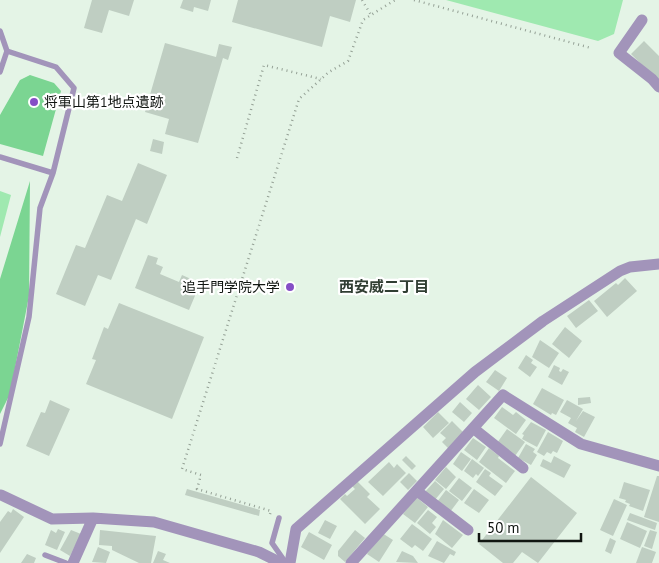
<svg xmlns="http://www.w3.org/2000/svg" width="659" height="563" font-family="'PT Sans','Noto Sans JP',sans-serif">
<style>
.green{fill:#9fe9b0}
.forest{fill:#7bd592}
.building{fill:#bfcec2}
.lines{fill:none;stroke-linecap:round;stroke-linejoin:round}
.path{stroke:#94a095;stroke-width:2.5;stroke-dasharray:1 4;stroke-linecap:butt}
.service{stroke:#a294ba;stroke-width:5.5}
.minor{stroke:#a294ba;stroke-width:11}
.poi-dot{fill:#854ec6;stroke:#fff;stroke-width:2}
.labels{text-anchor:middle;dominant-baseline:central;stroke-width:4.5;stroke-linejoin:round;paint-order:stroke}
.poi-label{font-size:14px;fill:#101511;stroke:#fff;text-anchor:start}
.neighbourhood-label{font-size:15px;font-weight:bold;fill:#313e33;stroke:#fff}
</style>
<rect width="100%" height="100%" fill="#e4f4e6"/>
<!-- green -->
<path class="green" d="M446,0H623L614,34L598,41Z
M0,191L11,195L0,237Z"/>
<!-- forest -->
<path class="forest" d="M30,75L54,83L61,91L43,156L0,144V115L20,80Z
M30,181L29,296L10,394L0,414V279Z"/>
<!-- building -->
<path class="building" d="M92,0H134L129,16L109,10L102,33L84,28Z
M183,0H211L208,11L194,7L193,12L180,8Z
M238,0H356L350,22L330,16L322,47L232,22Z
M644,41L659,56V82L631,54Z
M165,43L216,57L219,44L232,47L228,60L223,58L198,143L165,134L169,119L145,112Z
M153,139L164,142L162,154L150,151Z
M138,163L167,175L147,224L136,219L111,280L98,275L85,306L56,294L76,245L85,248L107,195L122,201Z
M148,255L158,258L156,264L163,267L160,274L179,282L182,275L191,279L188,287L197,291L189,310L135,288Z
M625,278L637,291L607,317L594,301L616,283L618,285Z
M589,300L598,311L576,328L567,316Z
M119,303L204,337L172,419L86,384L96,360L92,359L104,327L108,329Z
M565,327L582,341L569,358L552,344Z
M540,340L559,353L549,368L532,357Z
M526,355L533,360L531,363L537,367L530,377L518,368Z
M554,365L560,368L559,371L561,372L563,369L569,372L562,385L548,377Z
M495,370L507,378L499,391L486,382Z
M478,385L491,397L479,410L466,399Z
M542,388L564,400L556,415L552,413L551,415L533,404Z
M590,397L591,403L578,405V398Z
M50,400L70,409L49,456L26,446L41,412L45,413Z
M567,400L583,409L576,421L583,411L595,417L584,437L575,432L577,428L568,423L571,418L560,412Z
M460,402L472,413L464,422L452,412Z
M502,407L513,415L516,412L526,420L516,434L494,418Z
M438,412L449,423L433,438L423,427Z
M452,421L465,434L449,449L442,442L446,438L440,433Z
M531,422L546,430L537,447L522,439L524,435L522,434Z
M507,429L525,442L515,456L497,443Z
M548,432L563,441L557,453L553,451L551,454L547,452L544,456L537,452Z
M473,438L486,447L477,460L464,450Z
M526,444L535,449L533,452L537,455L531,465L518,458Z
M489,448L499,456L498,458L515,471L506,483L479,462Z
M461,452L471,459L462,471L453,464Z
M406,456L416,466L412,470L402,460Z
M554,456L571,465L564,478L540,466L543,459L551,463Z
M472,459L484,468L478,476L476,474L473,478L464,471Z
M389,462L394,468L397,464L406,473L383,496L368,482Z
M446,467L456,477L446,489L435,480Z
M485,469L491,473L489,476L503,486L495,496L476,482Z
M409,473L417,481L408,490L400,482Z
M657,476H659V522L644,517Z
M531,477L577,513L538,563L522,552L513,563H503L479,544Z
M459,478L472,488L462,501L449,491Z
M357,481L370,494L367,497L380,509L365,524L340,499L345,494L347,496L355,489L352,486Z
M435,481L444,489L434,501L424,493Z
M624,482L650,490L643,511L629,506L630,504L625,502L626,500L619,498Z
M187,489L260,510L259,516L185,495Z
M474,489L489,500L479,513L464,503Z
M446,490L459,500L450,512L437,502Z
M416,497L428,507L415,523L403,514Z
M614,499L627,505L613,536L600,530Z
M13,509L24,517L0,553V522L8,511L11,513Z
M428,510L437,517L432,523L436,527L430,534L417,523Z
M630,513L657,523L655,530L627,520Z
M325,520L337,526L330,539L318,533Z
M443,520L463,535L452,548L435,534Z
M627,522L647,531L640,548L620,539Z
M412,524L432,539L423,551L415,545L412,548L400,539Z
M58,529L65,532L57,550L45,545L51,530L56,533Z
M71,530L81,534L70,556L60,550Z
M100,530L156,536L151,563H139L112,550V546L99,545Z
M355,530L365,538L345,562L338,556V551Z
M650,530L657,532L652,549L644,546Z
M309,532L332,545L324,560L301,547Z
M382,533L393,540L379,562L367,554Z
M610,538L616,541L611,554L605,551Z
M437,541L456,552L454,556L450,554L444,563L428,556Z
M98,547L110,552L106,563L92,562Z
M642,547L656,552L652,563H636Z
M158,551L166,554L163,560L170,563H153Z
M402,551L413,556L418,563L396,562Z
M27,554L36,558L34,563H21Z"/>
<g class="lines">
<!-- path -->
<path class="path" d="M362,0L371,15
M414,0L591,48
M237,158L264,65L321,79
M270,514L271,511L197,489L201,475L182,469L299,99L329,72L348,61L363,20L395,0"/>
<!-- service -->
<path class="service" d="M0,31L7,51L56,67L74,88L53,173L40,208L29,317L0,444
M0,72L7,51
M0,157L53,173
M279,518L272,543L286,563
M45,555L66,563"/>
<!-- minor -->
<path class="minor" d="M642,20L619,53L652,79L659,87
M473,428L523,468
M417,491L468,530
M1,495L52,519L93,518L154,522L259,552L281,563
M73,563L93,518
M290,563L296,529L475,372L543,321L620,271L630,267L659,264
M351,563L503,395L581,444L659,466"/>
</g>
<!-- markers -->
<g class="poi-dot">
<circle cx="34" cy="102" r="5"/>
<circle cx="290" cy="287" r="5"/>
</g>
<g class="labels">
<!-- poi labels -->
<g class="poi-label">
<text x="44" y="102">将軍山第1地点遺跡</text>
<text x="280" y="287" text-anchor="end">追手門学院大学</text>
</g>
<!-- neighbourhood labels -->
<g class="neighbourhood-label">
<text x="384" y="286">西安威二丁目</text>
</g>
</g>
<!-- scale -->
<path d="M479 533v8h102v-8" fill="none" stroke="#101511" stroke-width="2.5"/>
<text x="487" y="533" font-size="15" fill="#101511" stroke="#ffffff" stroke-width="4" paint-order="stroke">50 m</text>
</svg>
